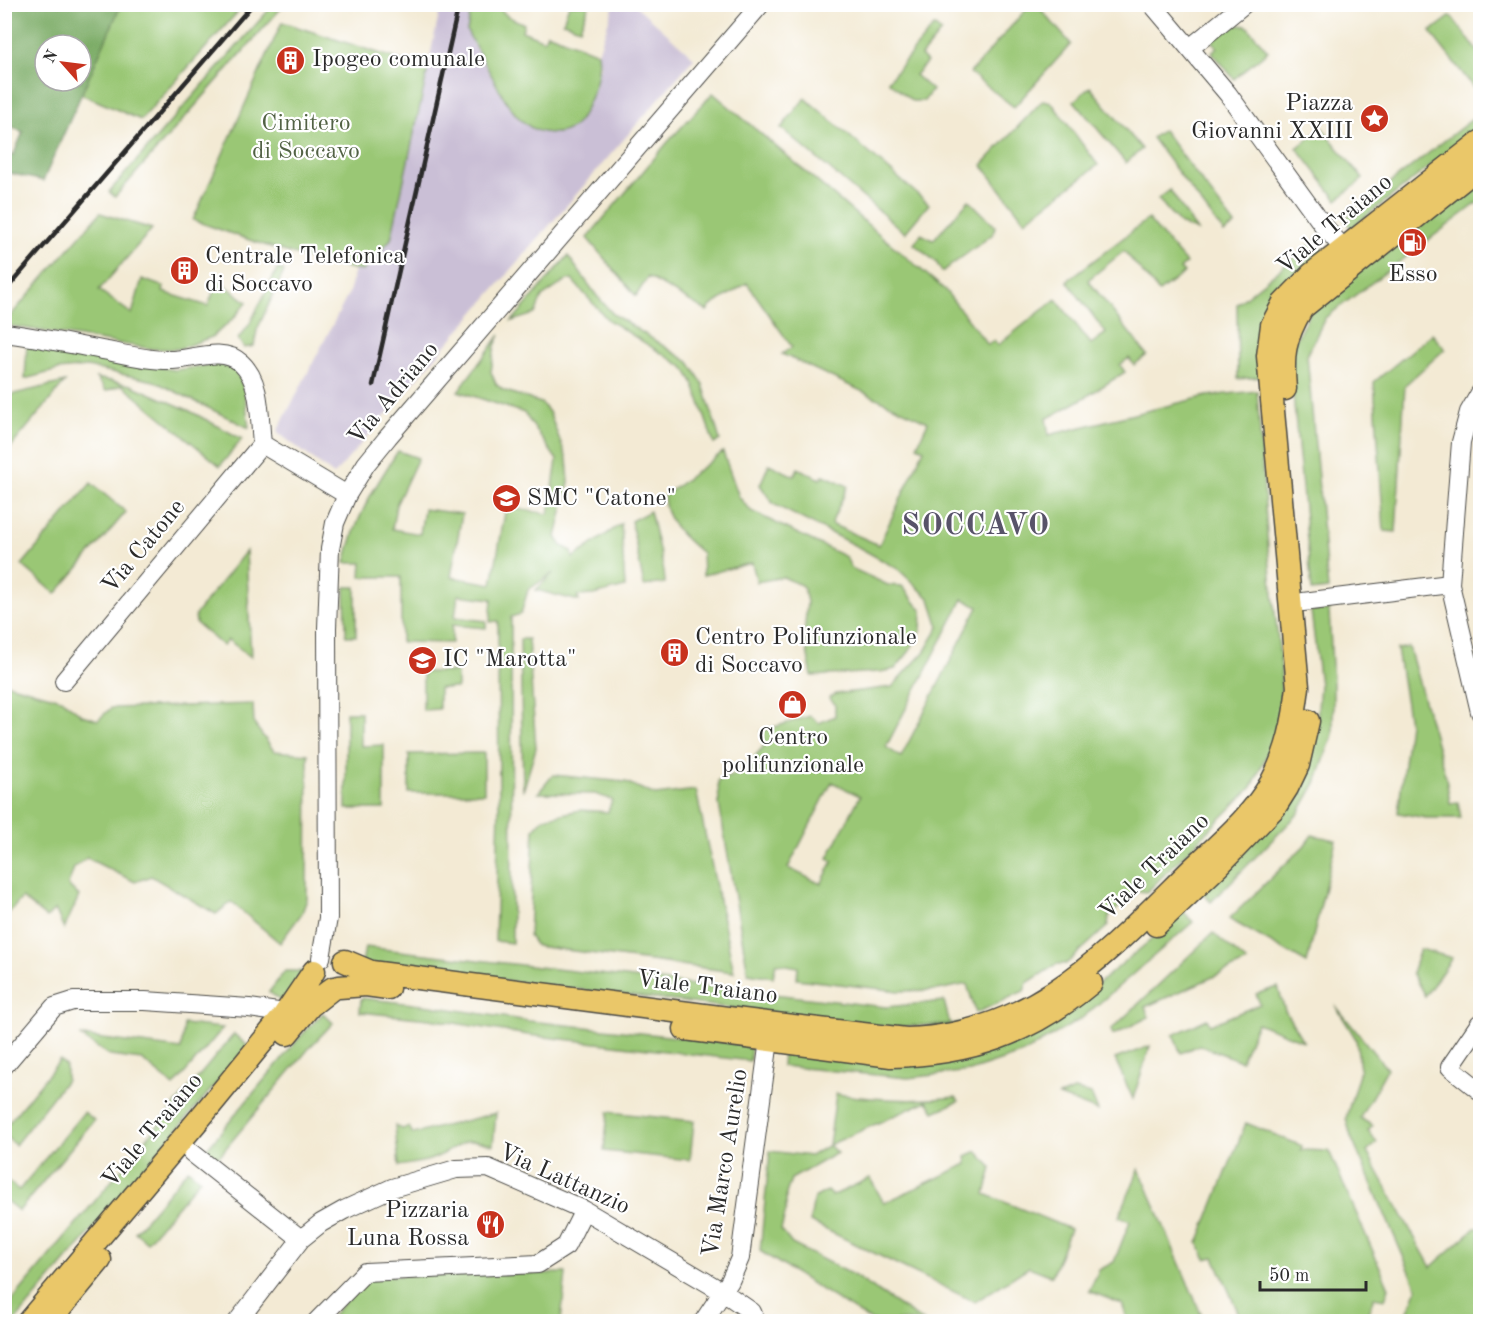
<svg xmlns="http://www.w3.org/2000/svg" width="1485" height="1326" font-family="'Old Standard TT',serif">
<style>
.industrial{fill:#cabfd6}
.green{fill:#9ac775;stroke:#627950;stroke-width:1.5;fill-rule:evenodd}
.forest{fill:#7bac66;stroke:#536c48;stroke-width:1.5;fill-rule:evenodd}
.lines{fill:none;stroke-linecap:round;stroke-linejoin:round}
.minor-casing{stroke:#494844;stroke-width:20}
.major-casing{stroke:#494844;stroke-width:25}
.minor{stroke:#fff;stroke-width:18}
.major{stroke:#eac769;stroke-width:22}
.rail{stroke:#2b2b2b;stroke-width:4.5}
.labels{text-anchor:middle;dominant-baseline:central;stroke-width:4.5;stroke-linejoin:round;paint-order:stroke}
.poi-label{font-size:24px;fill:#2b2b2b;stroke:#fff;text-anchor:start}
.park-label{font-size:24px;fill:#526245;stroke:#fff}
.street-label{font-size:24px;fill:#2b2b2b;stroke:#fff}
.district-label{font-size:30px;font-weight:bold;letter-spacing:1.5px;fill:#585369;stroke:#fff}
</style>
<rect width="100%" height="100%" fill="#fff"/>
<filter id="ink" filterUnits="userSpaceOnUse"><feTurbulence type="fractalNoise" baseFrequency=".0167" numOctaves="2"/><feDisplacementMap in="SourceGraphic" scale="12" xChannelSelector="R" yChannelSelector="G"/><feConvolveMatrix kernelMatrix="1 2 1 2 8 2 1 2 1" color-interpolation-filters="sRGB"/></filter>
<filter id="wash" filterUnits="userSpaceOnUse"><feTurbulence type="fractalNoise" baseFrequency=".008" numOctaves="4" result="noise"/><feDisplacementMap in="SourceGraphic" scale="24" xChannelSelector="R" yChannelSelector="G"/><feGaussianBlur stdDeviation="1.35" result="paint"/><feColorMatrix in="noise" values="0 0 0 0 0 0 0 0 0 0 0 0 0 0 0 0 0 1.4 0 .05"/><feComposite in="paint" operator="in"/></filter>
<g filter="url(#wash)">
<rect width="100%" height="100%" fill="#f3ead4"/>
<!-- industrial -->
<path class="industrial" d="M441,5H472L467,31L474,46L502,95L526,124L538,131L548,133L600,68L598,53L614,5H635L694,58L334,475L277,432L349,293L355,269L364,270L391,239Z"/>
<!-- green -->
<path class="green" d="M121,4H244V5L141,120L81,94Z
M273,5H284L115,197L109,192Z
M472,5H497L507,16L524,24L522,31L544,40L547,33L598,53C601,76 593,93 583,114C577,126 569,132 555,133C519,135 504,97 489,71C482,57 474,45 467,31Z
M569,5H589L580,28L563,22Z
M1030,5H1037L1071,44L1014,107L970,73Z
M1451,16L1480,54V93L1479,94L1430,32Z
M282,22L428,69L391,239L363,271C305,261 249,240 193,220Z
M1246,25L1268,51L1234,79L1212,52L1217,47L1211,39L1226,26Z
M934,26L941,32L921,56L927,62L915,75L932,90L924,101H912L888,81Z
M1090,87L1142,149L1126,163L1074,101Z
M713,93L945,290L988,345L994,340L998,345L1056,299L1091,344L1106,333L1067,281L1148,219L1186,263L1180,269L1184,273L1159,292L1124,251L1088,280L1147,355L1134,365L1129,358L1120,365L1125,372L1084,398L1046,419L1049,435L1207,396L1257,391L1268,548L1281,667V707L1274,739L1252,787L1147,892L1137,891L1109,916L1108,926L1066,964H1057L1027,983L1024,991L976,1013L967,984L938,990L899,991L797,979L798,967L776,963L773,977L748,973L719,804L718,781L741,772L764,746L761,731L810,716L819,723L835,716V704L829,698L836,694L892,687L925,651L939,627L930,599L898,569L860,548L773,504L760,485L769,464L794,476L798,468L820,479L824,475L848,486L831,524L879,545L924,449L917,446L928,422L782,354L792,347L747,283L711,306L707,311L648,277L636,296L587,238L667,143ZM963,599L978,607L901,757L886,747ZM832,782L860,796L828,858L833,861L821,884L788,868Z
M805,98L929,204L905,233L781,128Z
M1043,100L1051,102L1098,165L1025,221L982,165Z
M1480,113V127L1351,228L1344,219Z
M1322,128L1363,179L1337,200L1297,148Z
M1163,130L1235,225L1224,233L1152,138Z
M1480,174V201L1325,318L1307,355L1328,589L1312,591L1289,353L1311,310Z
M1170,190L1197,231L1180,224L1158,199Z
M969,200L995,226L993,234L942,272L936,262L914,244L921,234L933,240Z
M100,213L152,229L99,290L132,314L142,279L164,287L163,292L208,306L218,280L247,302L234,318L212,337L178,349H153L5,325V322Z
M1317,239L1326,254L1264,306L1261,377L1238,379L1237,304Z
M568,256L597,296L613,314L689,362L703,384L720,440L714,444L693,382L687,372L682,366L608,320L572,280H567L542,297L535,314L512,321Z
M278,268L284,271L257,330L254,346L244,348L238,339L249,325Z
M1432,334L1445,349L1405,385L1396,532L1384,531L1374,382Z
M500,335L495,346L491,372L496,384L503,390L541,403L549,412L567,459L569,482L556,537L562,546L572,551L573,558L621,524L625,587L594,595L577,596L579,601L536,590L553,573L528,590L521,614L511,617L512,943L495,941L499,809L498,638V621L490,622L492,599L458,595L455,617L486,621V628L452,625V643L401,642V577H361L362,563H345C356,516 372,491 398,451L418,458L396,505L392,529L420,534L424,509L462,514L451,577L492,584L506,507L549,514L557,460L524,413L458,391Z
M27,343L175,370L216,364L236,369L244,389L249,428L154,381L87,367L58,370L25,379Z
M96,378L131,385L188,410L242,439L220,466L122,385L106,391Z
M65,382L5,454V396Z
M723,452L739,497L751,511L846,557L851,568L888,585L902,586L922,611L921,630L909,652L895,669L880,672L812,676L804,635L807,602L804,589L801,585L783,577L757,582L752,563L703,575L702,553C684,538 664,521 664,496Z
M91,483L126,512L56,594L22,565Z
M650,511L664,571L665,583L644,586L631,521Z
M246,551L251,657L228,640L223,646L196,623L195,615Z
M345,587H356V636H346Z
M1329,610L1333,684V734L1316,783L1299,813L1211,902L1201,892L1316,732L1320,685L1311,611Z
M520,639H528L536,748L523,791Z
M1409,647L1446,778L1450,803L1458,802L1461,818H1426L1398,813L1409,723L1397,649Z
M423,672H457V688H439V709L423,710Z
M4,683L61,699L82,715L98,720L111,708L253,704L254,724L274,751L308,754L307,899L302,913L280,943L231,902L216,914L151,876L135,882L87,858L74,868L68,885L79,896L64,929L55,909L47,918L22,898L6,916L5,915Z
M346,712H361V746L384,745V809H346Z
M484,753V793H409V754Z
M553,775L626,782L655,795L696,790L734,972L536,946L529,936L534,829L544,818L580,810L608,812L612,800L595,794L538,793Z
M1312,835L1336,840L1307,963L1229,919L1304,846Z
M1183,911L1193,922L1081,1019L1023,1053L970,1071L908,1078L782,1066L783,1050L1071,1006L1152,939Z
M1213,933L1247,962L1145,1007L1149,1017L1113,1035L1111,1030Z
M365,947L886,1007L944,1001L950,1024L889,1027L362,963Z
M1420,949L1452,958L1425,996L1412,973Z
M285,971H306L283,1002L269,992Z
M1278,987L1285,1011L1303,1041L1257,1023L1241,1061L1199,1045L1181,1053L1173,1035L1207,1019L1210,1025L1260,1004L1256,994Z
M361,998L431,1006L529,1021L751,1045L750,1061L528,1035L429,1019L360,1012Z
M1335,1005L1387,1069L1360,1118L1373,1126L1368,1131L1377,1143L1367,1152L1431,1267L1475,1228H1480V1301L1473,1321H1404L1417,1288L1351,1137L1346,1118L1360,1070L1356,1039Z
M323,1013L333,1023L311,1046L216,1160L204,1152L301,1036Z
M184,1024L223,1028L174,1086L142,1060L110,1056L80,1036L181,1049Z
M234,1034L248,1046L15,1321L5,1322V1309Z
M1150,1046L1133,1099L1115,1059Z
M60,1060L66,1067V1080L15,1145L5,1136V1127Z
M1074,1090L1091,1094L1098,1111L1059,1096Z
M836,1094C877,1100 915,1102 956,1097L959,1101L934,1112L927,1101L829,1145L837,1153L791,1179L786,1194V1211L781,1230L792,1244L853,1275L923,1321H871L760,1251L770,1151L811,1156L829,1145Z
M84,1112L94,1120L19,1211L5,1200V1179L19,1190Z
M608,1112L694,1121L690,1160L604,1151Z
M496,1113L493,1145C459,1134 460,1149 432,1159C422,1163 409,1164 399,1166L395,1126L402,1129L409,1127L413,1134Z
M1246,1123L1302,1146L1301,1150L1329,1151L1389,1288L1385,1299L1374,1297L1365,1321H1242L1214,1257L1206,1259L1198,1243Z
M977,1151L992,1168L985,1194L1070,1229L1052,1276L1029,1267L975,1302L810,1222L814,1198L827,1191L832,1196L870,1178L884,1203L967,1164L966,1156Z
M188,1169L200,1179L147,1242L135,1232Z
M1139,1169L1145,1182L1204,1321H1128L1122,1304L1089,1291L1099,1270L1114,1262L1130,1221L1119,1217Z
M566,1273L561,1321L327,1322L362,1282L381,1276Z"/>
<!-- forest -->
<path class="forest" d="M5,4L121,5L43,181L5,172V152L13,156L23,132L5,124ZM45,45H81V81H45Z"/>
</g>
<g filter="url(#ink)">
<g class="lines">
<defs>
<path id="minor" d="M1152,4L1228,94L1323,225L1343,248
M1190,48L1244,4
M4,333C39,337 74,345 108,351C127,355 147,360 167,360C190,361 222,345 241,363C262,382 259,418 262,444L347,495
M1480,393L1469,412L1461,442L1450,584L1480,712
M1303,602L1450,584
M64,681L262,444
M321,958L328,918L327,628L330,549L335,523L347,495L366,464L388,437L761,4
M1480,1023L1450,1067L1480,1091
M4,1066L54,1007L73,1001H145L249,1008L285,1013
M191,1152L301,1239
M237,1322L301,1239L321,1223L344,1210L392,1188L456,1169L488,1168L584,1210L723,1292L752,1312L756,1322
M316,1322L365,1272L538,1264L566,1246L584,1210
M703,1322L730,1281L740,1258L769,1040"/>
<path id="major" d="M1285,389C1282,354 1284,339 1302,308L1480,166
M1156,925L1217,867L1275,807L1287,788L1298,765L1308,721
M345,961L371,972L751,1021L906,1039C1032,1036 1104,956 1188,873C1217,845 1251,818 1271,783C1288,752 1294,721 1298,687L1268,356L1272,325L1283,304L1312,274L1480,142
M339,987L366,985L388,988
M685,1029L891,1056C970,1054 1030,1034 1091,983
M287,1034L310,1006L333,988
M28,1322L205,1112L282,1018L314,971
M49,1322L100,1260"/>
</defs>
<!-- minor casing -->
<use href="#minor" class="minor-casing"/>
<!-- major casing -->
<use href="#major" class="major-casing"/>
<!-- minor -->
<use href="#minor" class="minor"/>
<!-- major -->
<use href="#major" class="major"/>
<!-- rail -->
<path class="rail" d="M4,292L253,4
M373,385L459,4"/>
</g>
</g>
<!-- icons -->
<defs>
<symbol id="building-disc" viewBox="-11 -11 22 22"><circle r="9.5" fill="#c8321e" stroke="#fff"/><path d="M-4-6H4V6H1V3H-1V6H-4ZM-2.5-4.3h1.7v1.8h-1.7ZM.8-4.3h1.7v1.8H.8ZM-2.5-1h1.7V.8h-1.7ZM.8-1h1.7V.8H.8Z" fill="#fff"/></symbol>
<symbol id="sight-disc" viewBox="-11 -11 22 22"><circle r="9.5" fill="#c8321e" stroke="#fff"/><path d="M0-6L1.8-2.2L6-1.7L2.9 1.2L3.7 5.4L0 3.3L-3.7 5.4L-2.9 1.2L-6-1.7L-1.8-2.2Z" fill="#fff"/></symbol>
<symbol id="fuel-disc" viewBox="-11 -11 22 22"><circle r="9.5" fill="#c8321e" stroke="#fff"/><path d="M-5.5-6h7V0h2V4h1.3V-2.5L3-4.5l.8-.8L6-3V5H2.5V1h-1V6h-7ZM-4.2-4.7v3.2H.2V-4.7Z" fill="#fff"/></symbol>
<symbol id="school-disc" viewBox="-11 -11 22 22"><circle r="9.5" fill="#c8321e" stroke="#fff"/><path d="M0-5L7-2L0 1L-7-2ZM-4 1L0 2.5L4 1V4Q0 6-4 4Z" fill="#fff"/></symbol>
<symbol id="shop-disc" viewBox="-11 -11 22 22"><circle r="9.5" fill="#c8321e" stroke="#fff"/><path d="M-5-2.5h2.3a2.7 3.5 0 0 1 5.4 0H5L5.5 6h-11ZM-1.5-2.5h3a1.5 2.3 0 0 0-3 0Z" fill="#fff"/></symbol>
<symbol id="restaurant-disc" viewBox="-11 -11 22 22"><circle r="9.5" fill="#c8321e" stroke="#fff"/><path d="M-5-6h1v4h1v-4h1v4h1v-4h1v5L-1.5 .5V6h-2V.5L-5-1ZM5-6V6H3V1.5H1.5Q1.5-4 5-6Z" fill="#fff"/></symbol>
</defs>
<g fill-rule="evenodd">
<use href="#building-disc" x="274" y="44" width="33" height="33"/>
<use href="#sight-disc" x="1358" y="102" width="33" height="33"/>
<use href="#fuel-disc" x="1396" y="226" width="33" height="33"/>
<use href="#building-disc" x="168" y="254" width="33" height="33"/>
<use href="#school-disc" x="490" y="482" width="33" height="33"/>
<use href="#building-disc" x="658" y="636" width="33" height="33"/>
<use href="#school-disc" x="406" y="644" width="33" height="33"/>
<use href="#shop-disc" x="776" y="688" width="33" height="33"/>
<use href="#restaurant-disc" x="474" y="1208" width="33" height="33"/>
</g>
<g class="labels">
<!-- poi labels -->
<g class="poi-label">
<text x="312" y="60">Ipogeo comunale</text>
<text x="1353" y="104" text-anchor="end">Piazza<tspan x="1353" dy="28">Giovanni XXIII</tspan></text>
<text x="205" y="257">Centrale Telefonica<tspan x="205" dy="28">di Soccavo</tspan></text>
<text x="1413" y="275" text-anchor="middle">Esso</text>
<text x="527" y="499">SMC "Catone"</text>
<text x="695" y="638">Centro Polifunzionale<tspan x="695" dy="28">di Soccavo</tspan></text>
<text x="443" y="660">IC "Marotta"</text>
<text x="793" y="738" text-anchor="middle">Centro<tspan x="793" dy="28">polifunzionale</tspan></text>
<text x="469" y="1211" text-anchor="end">Pizzaria<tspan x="469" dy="28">Luna Rossa</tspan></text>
</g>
<!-- park labels -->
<g class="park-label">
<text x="306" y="124">Cimitero<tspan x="306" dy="28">di Soccavo</tspan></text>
</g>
<!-- street labels -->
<g class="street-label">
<text transform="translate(1335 225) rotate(-40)">Viale Traiano</text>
<text transform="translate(394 394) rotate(-50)">Via Adriano</text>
<text transform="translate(144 547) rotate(-50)">Via Catone</text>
<text transform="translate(1155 867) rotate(-44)">Viale Traiano</text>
<text transform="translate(707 988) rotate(7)">Viale Traiano</text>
<text transform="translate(153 1131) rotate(-50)">Viale Traiano</text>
<text transform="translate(726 1163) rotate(-81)">Via Marco Aurelio</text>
<text transform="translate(564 1180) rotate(24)">Via Lattanzio</text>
</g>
<!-- district labels -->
<g class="district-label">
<text x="976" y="526">SOCCAVO</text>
</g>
</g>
<!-- margin -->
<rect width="1485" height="1326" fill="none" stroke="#fff" stroke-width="24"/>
<!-- north arrow -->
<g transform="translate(63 63) rotate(298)"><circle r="28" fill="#ffffff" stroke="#aaaaaa" stroke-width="1.5"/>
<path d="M0-4.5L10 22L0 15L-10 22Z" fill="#c8321e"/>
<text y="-9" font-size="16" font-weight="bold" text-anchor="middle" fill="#2b2b2b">N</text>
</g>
<!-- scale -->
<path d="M1260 1281v9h106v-9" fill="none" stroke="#2b2b2b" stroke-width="3"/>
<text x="1269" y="1281" font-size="18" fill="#2b2b2b" stroke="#ffffff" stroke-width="4.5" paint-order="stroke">50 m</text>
</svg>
